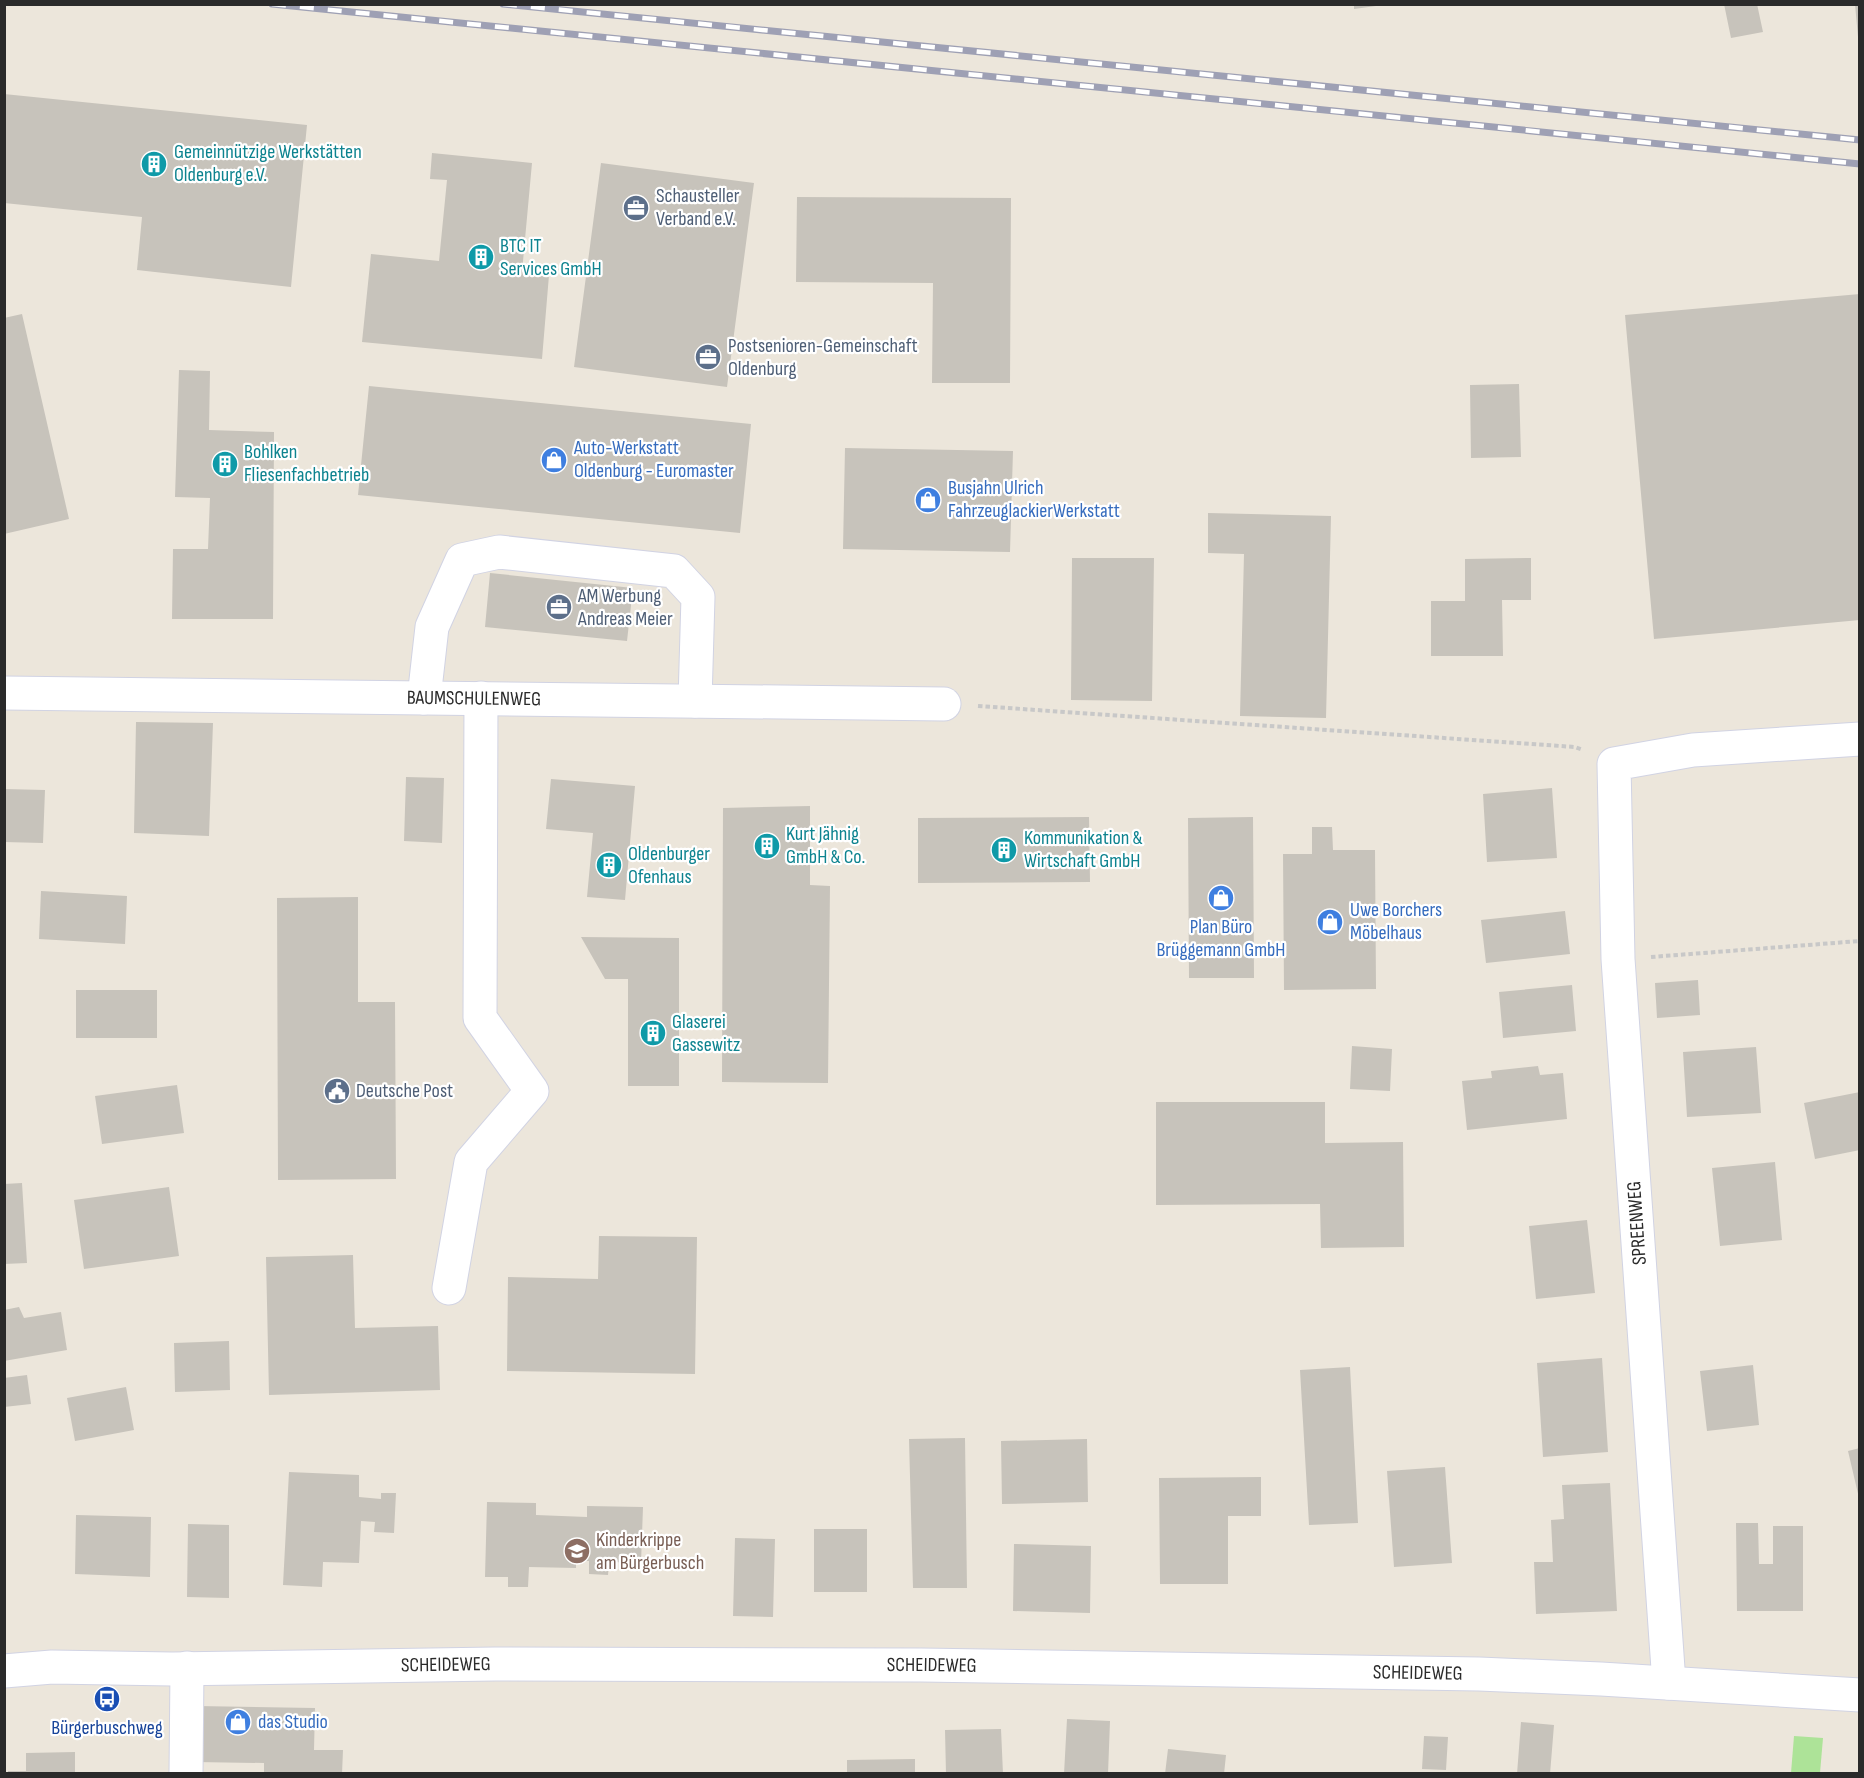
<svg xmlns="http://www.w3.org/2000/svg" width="1864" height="1778" font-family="'Sofia Sans Condensed',sans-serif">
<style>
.green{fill:#ade398}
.building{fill:#c7c3bb}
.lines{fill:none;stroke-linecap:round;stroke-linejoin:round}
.minor-casing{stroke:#d1d3e3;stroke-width:35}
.path{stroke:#c8c8c8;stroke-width:4;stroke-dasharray:4.5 3;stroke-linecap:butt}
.minor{stroke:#fff;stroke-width:33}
.rail-casing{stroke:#9ea0b4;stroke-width:7}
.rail{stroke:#fff;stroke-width:4.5;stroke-dasharray:14;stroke-linecap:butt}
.labels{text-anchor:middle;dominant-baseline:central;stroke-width:4.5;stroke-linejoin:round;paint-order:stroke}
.culture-label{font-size:20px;fill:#0d838f;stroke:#fff;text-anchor:start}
.service-label{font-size:20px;fill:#4e5e75;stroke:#fff;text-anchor:start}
.shop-label{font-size:20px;fill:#366cbe;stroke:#fff;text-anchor:start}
.street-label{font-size:20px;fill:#2a2a2a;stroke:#fff}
.education-label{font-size:20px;fill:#785e54;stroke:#fff;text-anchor:start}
.transit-label{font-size:20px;fill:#164399;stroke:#fff}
</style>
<rect width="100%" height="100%" fill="#ece6db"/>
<!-- green -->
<path class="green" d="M1794,1736L1823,1738L1820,1773H1791Z"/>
<!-- building -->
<path class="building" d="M1354,4H1376V6L1354,9Z
M1724,4H1757L1763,32L1731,38Z
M1855,4H1860V37H1858Z
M4,94L307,125L291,287L137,270L142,217L4,203Z
M432,153L532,163L522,272L549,275L542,359L362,342L371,254L439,261L447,180L430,179Z
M601,163L754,183L727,387L574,367Z
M797,197L1011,198L1010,383H932L933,283L796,282Z
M1860,294V620L1654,639L1625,315Z
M22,314L69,519L4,534V318Z
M179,370L210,371L209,430L274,432L273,619H172L173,549H208L210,498L175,497Z
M1519,384L1521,457L1471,458L1470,385Z
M369,386L751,424L740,533L358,495Z
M845,448L1013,451L1010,552L843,549Z
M1208,513L1331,516L1326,718L1240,716L1244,554L1208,553Z
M1072,558H1154L1152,701L1071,700Z
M1531,558V600H1502L1503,656H1431V601H1465V559Z
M490,573L633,588L627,641L485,627Z
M136,722L213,723L209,836L134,833Z
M406,777L444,778L442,843L404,841Z
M551,779L635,786L625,900L587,897L593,833L546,829Z
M1552,788L1557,858L1487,862L1483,794Z
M4,789L45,790L43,843L4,842Z
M810,806V885L830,886L828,1083L722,1082L723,808Z
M1089,817L1090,882L918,883V818Z
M1253,817L1254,978H1189L1188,818Z
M1312,827H1332L1333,850H1375L1376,989L1284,990L1283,854H1312Z
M41,891L127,896L125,944L39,939Z
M358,897V1002H395L396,1179L278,1180L277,898Z
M1565,911L1570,954L1486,963L1481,920Z
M581,937L679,938V1086H628V979H605Z
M1698,980L1700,1015L1657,1018L1655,983Z
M1572,985L1576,1031L1503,1038L1499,992Z
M76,990H157V1038H76Z
M1352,1046L1392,1049L1390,1091L1350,1089Z
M1756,1047L1761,1113L1687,1117L1683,1052Z
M1538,1066L1540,1075L1563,1073L1567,1119L1467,1130L1462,1081L1492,1078L1491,1071Z
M177,1085L184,1133L102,1144L95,1096Z
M1860,1092V1150L1815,1159L1804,1103Z
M1156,1102H1325V1143L1403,1142L1404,1247L1321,1248L1320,1204L1156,1205Z
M1775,1162L1782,1240L1720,1246L1712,1168Z
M22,1183L27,1263L4,1264V1184Z
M169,1187L179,1256L84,1269L74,1200Z
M1587,1220L1595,1293L1536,1299L1529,1226Z
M599,1236L697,1237L695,1374L507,1371L508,1277L598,1279Z
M353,1255L355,1328L438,1326L440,1390L269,1395L266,1257Z
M19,1307L24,1318L61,1312L67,1350L4,1361V1310Z
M229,1341L230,1390L175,1392L174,1343Z
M1602,1358L1608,1452L1543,1457L1537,1363Z
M1753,1365L1759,1425L1707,1431L1700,1371Z
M1350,1367L1358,1523L1309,1525L1300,1370Z
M27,1375L31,1404L4,1407V1378Z
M126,1387L134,1430L75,1441L67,1398Z
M965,1438L967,1588H913L909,1439Z
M1087,1439L1088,1502L1002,1504L1001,1441Z
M1860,1448V1498H1859L1848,1451Z
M1445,1467L1452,1563L1394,1567L1387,1471Z
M289,1472L359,1475V1497L381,1499V1493H396L394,1533L374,1532L375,1522L361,1521L359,1563L323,1562L322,1587L283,1585Z
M1261,1477V1516H1228V1584H1160L1159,1478Z
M1610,1483L1617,1611L1536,1614L1534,1562H1553L1551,1520L1564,1519L1562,1485Z
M487,1502L536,1503V1515L587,1517V1506L643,1507L641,1563L609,1562L608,1575L589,1574V1561H576V1568L529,1567L528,1587H508V1577H485Z
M76,1515L151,1517L150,1577L75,1574Z
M1736,1523H1758L1759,1564H1773V1526H1803V1611H1737Z
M188,1524L229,1525V1598L187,1597Z
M814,1529H867V1592H814Z
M735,1538L775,1539L773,1617L733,1616Z
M1014,1544L1091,1546L1090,1613L1013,1611Z
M196,1706L315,1708L314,1750H343L342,1774H264V1763L195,1762Z
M1067,1719L1110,1721L1108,1774H1064Z
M1521,1722L1554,1725L1550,1774H1517Z
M1001,1729L1003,1774H946L945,1730Z
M1424,1736L1448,1737L1446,1770L1422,1769Z
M1168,1749L1226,1755L1224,1774H1165Z
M75,1752V1774H8V1771H26V1753Z
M915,1759V1774H847V1760Z"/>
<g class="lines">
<defs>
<g id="minor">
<path id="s1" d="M4,693L944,704"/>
<path d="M424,698L432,627L462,560L499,552L674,571L698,597L695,701"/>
<path d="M449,1288L471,1162L532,1091L480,1018L481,698"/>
<path id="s2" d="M4,1671L52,1667L172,1669L495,1664L921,1665L1479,1674L1601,1679L1860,1695"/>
<path d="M1669,1683L1618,959L1614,764L1693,750L1860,739"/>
<path d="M186,1774L187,1668"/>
</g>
</defs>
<!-- minor casing -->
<use href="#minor" class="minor-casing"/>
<!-- path -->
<path class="path" d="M978,706L1575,747L1583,750
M1651,957L1860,941"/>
<!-- minor -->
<use href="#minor" class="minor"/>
<defs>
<path id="rail" d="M272,4L1860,164
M503,4L1860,140"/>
</defs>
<!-- rail casing -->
<use href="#rail" class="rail-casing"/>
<!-- rail -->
<use href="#rail" class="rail"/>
</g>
<!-- icons -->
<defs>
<symbol id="building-disc" viewBox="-11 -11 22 22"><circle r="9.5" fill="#0f9aa8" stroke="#fff"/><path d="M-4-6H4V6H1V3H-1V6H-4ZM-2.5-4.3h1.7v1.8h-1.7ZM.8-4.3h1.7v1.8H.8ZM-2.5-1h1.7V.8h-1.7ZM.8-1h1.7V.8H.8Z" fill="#fff"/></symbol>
<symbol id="office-disc" viewBox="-11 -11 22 22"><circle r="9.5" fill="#5c6f8a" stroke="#fff"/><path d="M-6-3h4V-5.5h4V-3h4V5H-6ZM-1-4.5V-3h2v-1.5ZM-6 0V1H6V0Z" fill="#fff"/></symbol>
<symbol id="shop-disc" viewBox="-11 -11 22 22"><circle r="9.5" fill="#3f7fe0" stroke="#fff"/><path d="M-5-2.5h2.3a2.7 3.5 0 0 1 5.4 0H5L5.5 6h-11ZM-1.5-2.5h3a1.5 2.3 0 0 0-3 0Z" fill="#fff"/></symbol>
<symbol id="civic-disc" viewBox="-11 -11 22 22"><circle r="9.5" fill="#5c6f8a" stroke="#fff"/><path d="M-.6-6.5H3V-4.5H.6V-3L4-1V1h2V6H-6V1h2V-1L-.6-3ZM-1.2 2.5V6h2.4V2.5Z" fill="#fff"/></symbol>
<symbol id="school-disc" viewBox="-11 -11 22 22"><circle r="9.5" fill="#8d6e63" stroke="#fff"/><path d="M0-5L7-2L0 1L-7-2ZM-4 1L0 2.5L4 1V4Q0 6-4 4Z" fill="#fff"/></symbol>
<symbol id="bus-disc" viewBox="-11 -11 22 22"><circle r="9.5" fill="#1a4fb4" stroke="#fff"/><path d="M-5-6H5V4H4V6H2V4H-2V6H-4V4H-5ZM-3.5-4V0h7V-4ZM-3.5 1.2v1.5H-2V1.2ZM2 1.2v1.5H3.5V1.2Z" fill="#fff"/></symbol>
</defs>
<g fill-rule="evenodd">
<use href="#building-disc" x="139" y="149" width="30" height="30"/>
<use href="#office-disc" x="621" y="193" width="30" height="30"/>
<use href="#building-disc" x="466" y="242" width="30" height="30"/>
<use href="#office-disc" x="693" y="342" width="30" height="30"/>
<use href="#shop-disc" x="539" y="445" width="30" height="30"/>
<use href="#building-disc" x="210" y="449" width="30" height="30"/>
<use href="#shop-disc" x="913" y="485" width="30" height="30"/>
<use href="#office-disc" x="544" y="592" width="30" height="30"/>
<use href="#building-disc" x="752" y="831" width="30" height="30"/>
<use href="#building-disc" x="989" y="835" width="30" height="30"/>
<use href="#building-disc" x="594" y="850" width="30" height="30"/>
<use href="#shop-disc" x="1206" y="883" width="30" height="30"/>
<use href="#shop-disc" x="1315" y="907" width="30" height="30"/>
<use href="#building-disc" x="638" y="1018" width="30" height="30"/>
<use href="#civic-disc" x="322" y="1076" width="30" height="30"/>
<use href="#school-disc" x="562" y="1536" width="30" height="30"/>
<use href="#bus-disc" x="92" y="1684" width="30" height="30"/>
<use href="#shop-disc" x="223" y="1707" width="30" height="30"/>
</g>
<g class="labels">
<!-- culture labels -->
<g class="culture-label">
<text x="174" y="152">Gemeinnützige Werkstätten<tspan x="174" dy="23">Oldenburg e.V.</tspan></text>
<text x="500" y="246">BTC IT<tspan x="500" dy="23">Services GmbH</tspan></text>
<text x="244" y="452">Bohlken<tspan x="244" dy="23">Fliesenfachbetrieb</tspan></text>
<text x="786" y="834">Kurt Jähnig<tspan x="786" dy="23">GmbH &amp; Co.</tspan></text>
<text x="1024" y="838">Kommunikation &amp;<tspan x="1024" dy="23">Wirtschaft GmbH</tspan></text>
<text x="628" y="854">Oldenburger<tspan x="628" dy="23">Ofenhaus</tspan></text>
<text x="672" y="1022">Glaserei<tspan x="672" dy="23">Gassewitz</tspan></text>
</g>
<!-- service labels -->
<g class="service-label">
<text x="656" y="196">Schausteller<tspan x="656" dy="23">Verband e.V.</tspan></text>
<text x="728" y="346">Postsenioren-Gemeinschaft<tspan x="728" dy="23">Oldenburg</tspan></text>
<text x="578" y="596">AM Werbung<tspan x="578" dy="23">Andreas Meier</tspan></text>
<text x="356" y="1091">Deutsche Post</text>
</g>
<!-- shop labels -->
<g class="shop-label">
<text x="574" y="448">Auto-Werkstatt<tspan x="574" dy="23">Oldenburg - Euromaster</tspan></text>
<text x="948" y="488">Busjahn Ulrich<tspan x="948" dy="23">FahrzeuglackierWerkstatt</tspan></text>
<text x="1350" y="910">Uwe Borchers<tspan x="1350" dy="23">Möbelhaus</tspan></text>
<text x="1221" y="927" text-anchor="middle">Plan Büro<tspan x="1221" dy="23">Brüggemann GmbH</tspan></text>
<text x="258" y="1722">das Studio</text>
</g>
<!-- street labels -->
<g class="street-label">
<text stroke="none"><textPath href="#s1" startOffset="470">BAUMSCHULENWEG</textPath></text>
<text transform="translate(1637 1223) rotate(-94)">SPREENWEG</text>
<text stroke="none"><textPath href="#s2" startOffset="442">SCHEIDEWEG</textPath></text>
<text stroke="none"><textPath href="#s2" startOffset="928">SCHEIDEWEG</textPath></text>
<text stroke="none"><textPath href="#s2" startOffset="1414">SCHEIDEWEG</textPath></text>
</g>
<!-- education labels -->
<g class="education-label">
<text x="596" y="1540">Kinderkrippe<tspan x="596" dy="23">am Bürgerbusch</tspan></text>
</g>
<!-- transit labels -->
<g class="transit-label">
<text x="107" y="1728">Bürgerbuschweg</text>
</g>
</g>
<!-- border -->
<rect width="1864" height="1778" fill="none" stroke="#2a2a2a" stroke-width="12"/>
</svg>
